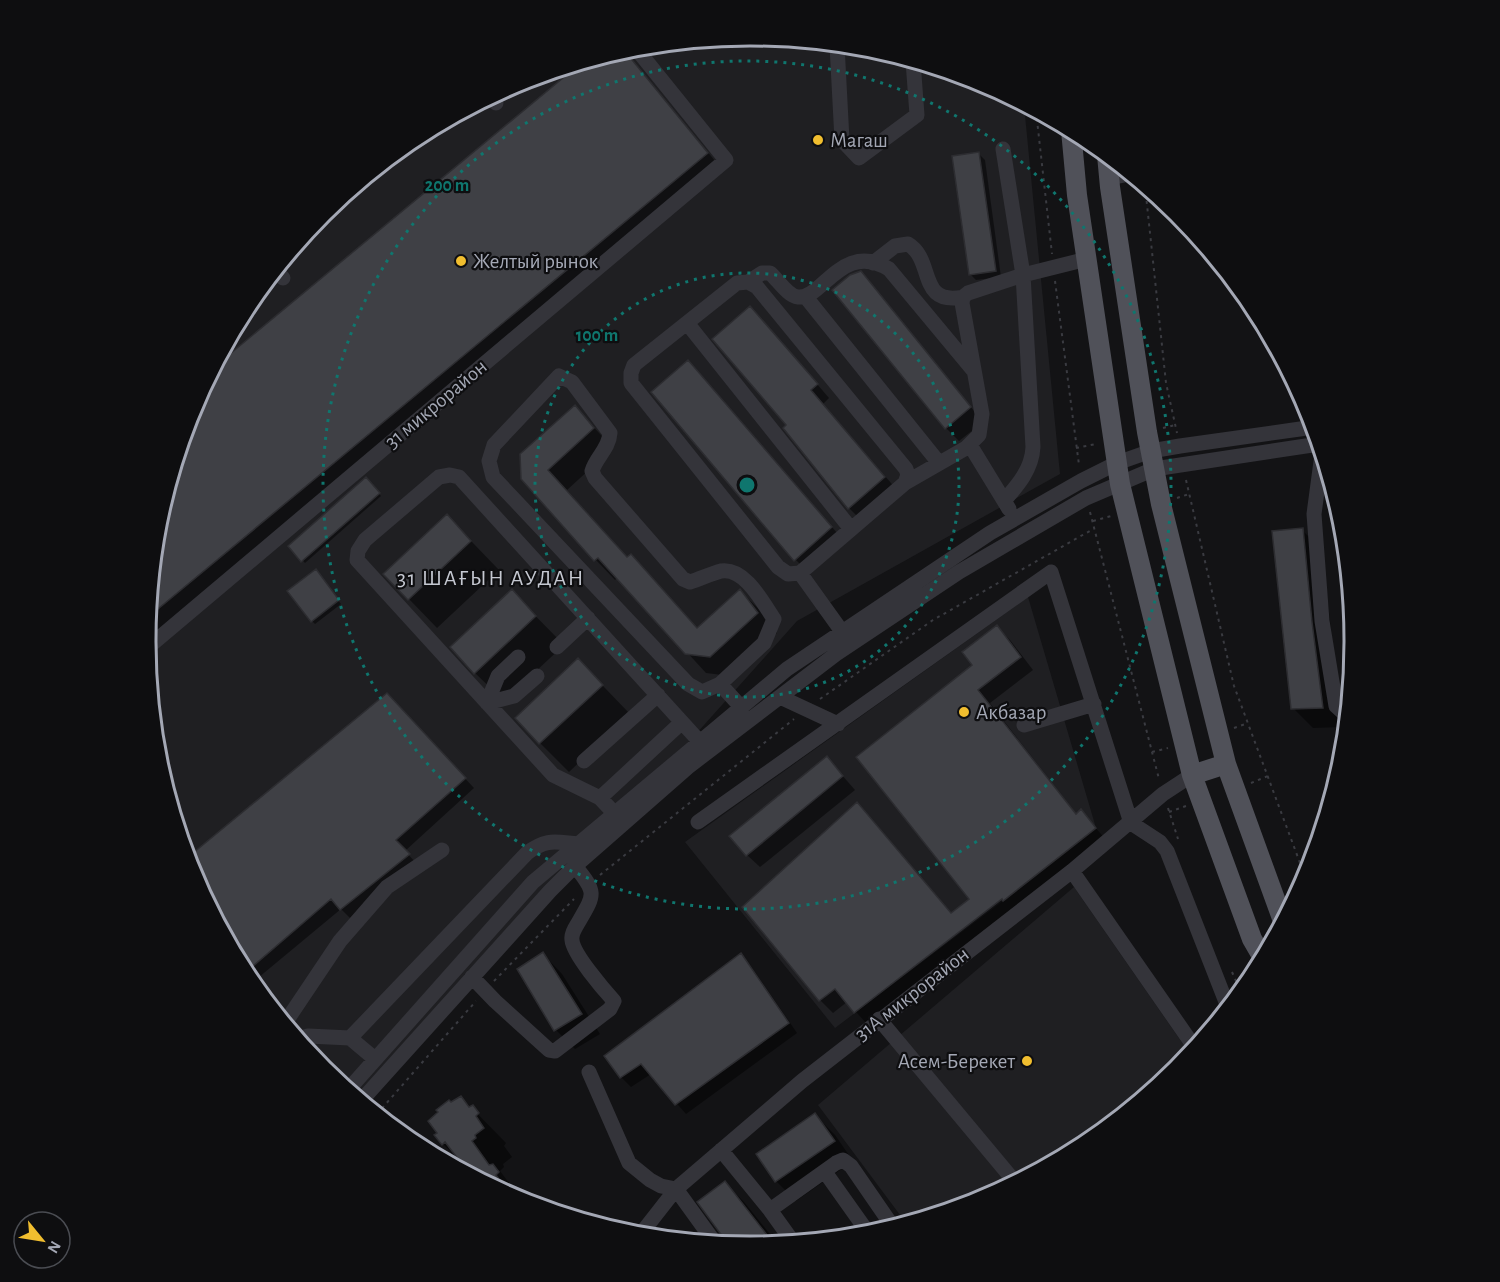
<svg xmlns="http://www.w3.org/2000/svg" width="1500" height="1282" font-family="'Alegreya Sans',sans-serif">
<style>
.built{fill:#1f1f22}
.shadow{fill:#0007}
.building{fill:#3f4045;stroke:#2d2d31;stroke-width:1.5}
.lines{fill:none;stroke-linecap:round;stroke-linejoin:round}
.path{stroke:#3a3b41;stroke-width:2;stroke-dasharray:3 4.5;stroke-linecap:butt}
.minor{stroke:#34343a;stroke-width:15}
.major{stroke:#505159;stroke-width:20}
.ring{fill:none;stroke:#0f766e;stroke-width:3;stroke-dasharray:3 6}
.poi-dot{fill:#f1be2f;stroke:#0e0e10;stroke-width:2}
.labels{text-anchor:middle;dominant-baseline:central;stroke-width:4.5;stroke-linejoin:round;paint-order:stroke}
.poi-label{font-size:21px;fill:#a4a8b5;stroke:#0e0e10;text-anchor:start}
.street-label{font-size:21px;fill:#a4a8b5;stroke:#0e0e10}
.neighbourhood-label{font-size:22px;letter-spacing:1.5px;fill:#c5c8d1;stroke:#0e0e10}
.rim{fill:none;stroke:#a4a8b5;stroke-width:3}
.centre{fill:#0f766e;stroke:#0e0e10;stroke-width:3}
.ring-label{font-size:18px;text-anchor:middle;font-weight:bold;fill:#0f766e;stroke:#0e0e10;stroke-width:4.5;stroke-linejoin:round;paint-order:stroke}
</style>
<rect width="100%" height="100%" fill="#131315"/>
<!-- built -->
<path class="built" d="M750,36L868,48L982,82L1024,105L1060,474L797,621L365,1104L322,1069L247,977L191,872L157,759L145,641L157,523L191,409L247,305L322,213L414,138L519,82L632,48Z
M1028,597L1096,828L1003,901L835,1028L685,842Z
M1074,887L1190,1054L1178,1069L1086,1144L981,1200L906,1223L818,1105Z"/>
<!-- shadow -->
<path class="shadow" d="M624,50L720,167L145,641L157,523L191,409L585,62Z
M979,154L985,160L1001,277L976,280L970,274Z
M860,273L873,286L983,422L959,441L946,428L834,290Z
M763,321L829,398L823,404L897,490L862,521L849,508L788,425Z
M701,375L844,541L808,572L795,559Z
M575,407L613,448L567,490L628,558L631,556L698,629L740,591L760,610L777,633L730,676L706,673L618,577L615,580L596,560L522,478Z
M366,479L381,496L305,563L290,546Z
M447,516L499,570L437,628L409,599Z
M1302,530L1322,550L1342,727L1313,728L1293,708Z
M318,574L341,604L315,624L312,621Z
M512,592L564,645L504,701L475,673Z
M997,627L1010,640L1033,670L990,703L1077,815L1081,811L1107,841L868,1025L847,1002L833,1013L820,1000L857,804L952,914L971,900L974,665Z
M578,660L630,714L569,772L540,743Z
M387,695L474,788L405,851L418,865L350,918L341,909L252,983L191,872L187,859Z
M827,758L855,790L760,867L747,855Z
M543,954L562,974L600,1034L575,1049L556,1030Z
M740,955L750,965L797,1033L686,1114L651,1074L631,1087L621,1077Z
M461,1097L506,1143L504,1146L512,1157L503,1164L504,1167L500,1171L506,1179L527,1202L536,1196L552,1210L518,1200L459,1168L463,1164L443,1144L451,1104Z
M815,1115L835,1135L853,1161L796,1201L776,1181L758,1154Z
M725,1183L744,1202L777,1243L750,1246L725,1244Z"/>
<!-- building -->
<path class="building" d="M624,50L708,153L147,618L157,523L191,409L213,368L581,63Z
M979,152L996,271L969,275L952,156Z
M861,271L971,407L945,429L832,290L850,275Z
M750,306L818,384L811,390L885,477L848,509L783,428L786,425L712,339Z
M688,360L832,527L794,561L651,392Z
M575,405L594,428L548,470L627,557L631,554L697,628L740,589L758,613L710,657L685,654L598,558L594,561L521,479L520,454Z
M366,477L380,493L301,562L288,546Z
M447,514L471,541L408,600L383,574Z
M1303,528L1312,622L1323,708L1291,709L1272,531Z
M316,569L339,600L311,622L287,591Z
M512,589L536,616L474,674L450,647Z
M997,625L1021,657L978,690L1076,814L1081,809L1096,828L1003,901L1002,899L854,1013L835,989L819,1001L742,907L857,802L951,913L969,899L856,757L972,665L962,652Z
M578,658L603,685L539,744L515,718Z
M387,693L466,778L396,840L410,854L340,910L331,899L245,973L191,872L187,858Z
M827,756L843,776L746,856L729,836Z
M543,952L582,1014L554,1031L517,969Z
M741,953L789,1023L675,1105L641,1064L620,1078L604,1056Z
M461,1096L469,1107L473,1105L479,1113L476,1116L484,1128L475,1135L476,1138L472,1141L489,1165L493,1164L499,1172L496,1175L511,1196L457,1167L462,1164L445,1142L442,1145L434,1135L437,1133L428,1121L438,1112L436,1110L449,1100L451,1102Z
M815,1113L835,1141L775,1182L756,1154Z
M725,1181L774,1244L750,1246L725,1243L723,1237L697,1202Z"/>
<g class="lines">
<!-- path -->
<path class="path" d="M1036,111L1052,254
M1145,186L1166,383L1177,433
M1055,281L1079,465
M1163,428L1175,425
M1076,448L1096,444
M1186,480L1234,686L1306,879
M1177,498L1189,494
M1090,512L1159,779
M1093,521L1111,516
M820,699L933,620L1095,528
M1234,728L1248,723
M1152,752L1168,748
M1251,783L1268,776
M1168,808L1178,839
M1169,812L1186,806
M600,875L794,719
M1232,972L1241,992
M494,981L574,899
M377,1114L476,1001"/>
<!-- minor -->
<path class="minor" d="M837,45L842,140L859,158L917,115L913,61
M490,97L496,103
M1003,149L1023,275L1033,447C1032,469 1018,485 1004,501
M1109,178L1130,174
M873,263L895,246L908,244C935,260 917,306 963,297
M275,270L283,278
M748,282L757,287L906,469L908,475L905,483L800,573L788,574L778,567L631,383V373L634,365L737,283Z
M748,282L762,273H770C778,280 788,296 798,297C822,300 842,240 889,269L973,370
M805,296L939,463
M687,323L851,529
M559,376L572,382L610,433C609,449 596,457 592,471L595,478L683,579L690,582C700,579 710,574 721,571C745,567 763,603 774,619L764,643L720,684L702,692L688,684L493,477L489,461L494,445Z
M970,445L1009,509
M1322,454L1314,514L1322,621L1336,706L1348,717
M905,483L966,448L979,435L982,414L962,303L963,297L968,293L1023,275L1087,259
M800,573L843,633
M557,647L588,618
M146,649L726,160L635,47
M518,657L498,676L487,703L514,696L537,676
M720,684L742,708
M780,697L838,724
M1024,725L1094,704
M584,761L658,695
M600,798L682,722
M615,814L600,798L553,775L357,560L358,551L365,540L439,477L450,475L459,477L700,742
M698,822L1051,572L1131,823L1160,842L1167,851L1228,1007
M1072,871L1195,1048
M472,977L495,1001L549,1050L555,1051L610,1009L614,1001C604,990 573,954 572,940C571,934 575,928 578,923C595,894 597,893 575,866
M879,1019L1015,1182
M285,1023L340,941L387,887L442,850
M350,1038L527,853C547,838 555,842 578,844
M298,1039L308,1036L350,1038L375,1059
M589,1072L629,1163L650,1180L661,1186L676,1189L715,1243
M348,1090L533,882L787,669L990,533L1081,481L1117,463L1151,451L1180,446L1314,427
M361,1101L550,891L575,866L688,767L836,654L959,572L1086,498L1154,469L1319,444
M721,1150L770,1210L793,1242
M825,1172L869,1234
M770,1210L836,1163L843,1160L851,1166L893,1227
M640,1235L676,1189L802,1081L1072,871L1163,794L1192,775"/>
<!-- major -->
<path class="major" d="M1071,130L1077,195L1120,484L1192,775L1252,939L1263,958
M1107,155L1110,187L1147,432L1161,504L1226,764L1283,921
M1192,775L1226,764"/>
</g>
<!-- distance rings -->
<g class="ring">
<circle cx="747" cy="485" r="212"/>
<circle cx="747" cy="485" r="424"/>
</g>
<!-- markers -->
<g class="poi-dot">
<circle cx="818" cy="140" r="6"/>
<circle cx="461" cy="261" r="6"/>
<circle cx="964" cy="712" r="6"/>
<circle cx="1027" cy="1061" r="6"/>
</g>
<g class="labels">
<!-- poi labels -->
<g class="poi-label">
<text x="830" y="140">Магаш</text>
<text x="473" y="261">Желтый рынок</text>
<text x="976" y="712">Акбазар</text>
<text x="1015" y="1061" text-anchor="end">Асем-Берекет</text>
</g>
<!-- street labels -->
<g class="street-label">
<text transform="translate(436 404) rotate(-40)">31 микрорайон</text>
<text transform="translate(912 994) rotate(-38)">31А микрорайон</text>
</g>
<!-- neighbourhood labels -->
<g class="neighbourhood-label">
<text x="491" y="578">31 ШАҒЫН АУДАН</text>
</g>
</g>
<!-- crop -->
<path d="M0 0H1500V1282H0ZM750 46H750A594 594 0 0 1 1344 640V642A594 594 0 0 1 750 1236H750A594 594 0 0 1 156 642V640A594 594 0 0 1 750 46Z" fill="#0e0e10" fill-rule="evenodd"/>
<path class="rim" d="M750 46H750A594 594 0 0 1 1344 640V642A594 594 0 0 1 750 1236H750A594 594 0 0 1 156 642V640A594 594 0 0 1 750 46Z"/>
<circle cx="747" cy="485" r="9" class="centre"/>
<g class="ring-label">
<text x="447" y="191">200 m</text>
<text x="597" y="341">100 m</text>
</g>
<!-- north arrow -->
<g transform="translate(42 1240) rotate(120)"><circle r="28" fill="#0e0e10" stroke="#4a4c52" stroke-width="1.5"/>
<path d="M0-4.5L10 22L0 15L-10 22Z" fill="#f1be2f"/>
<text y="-9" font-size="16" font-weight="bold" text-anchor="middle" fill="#a4a8b5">N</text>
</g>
</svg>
